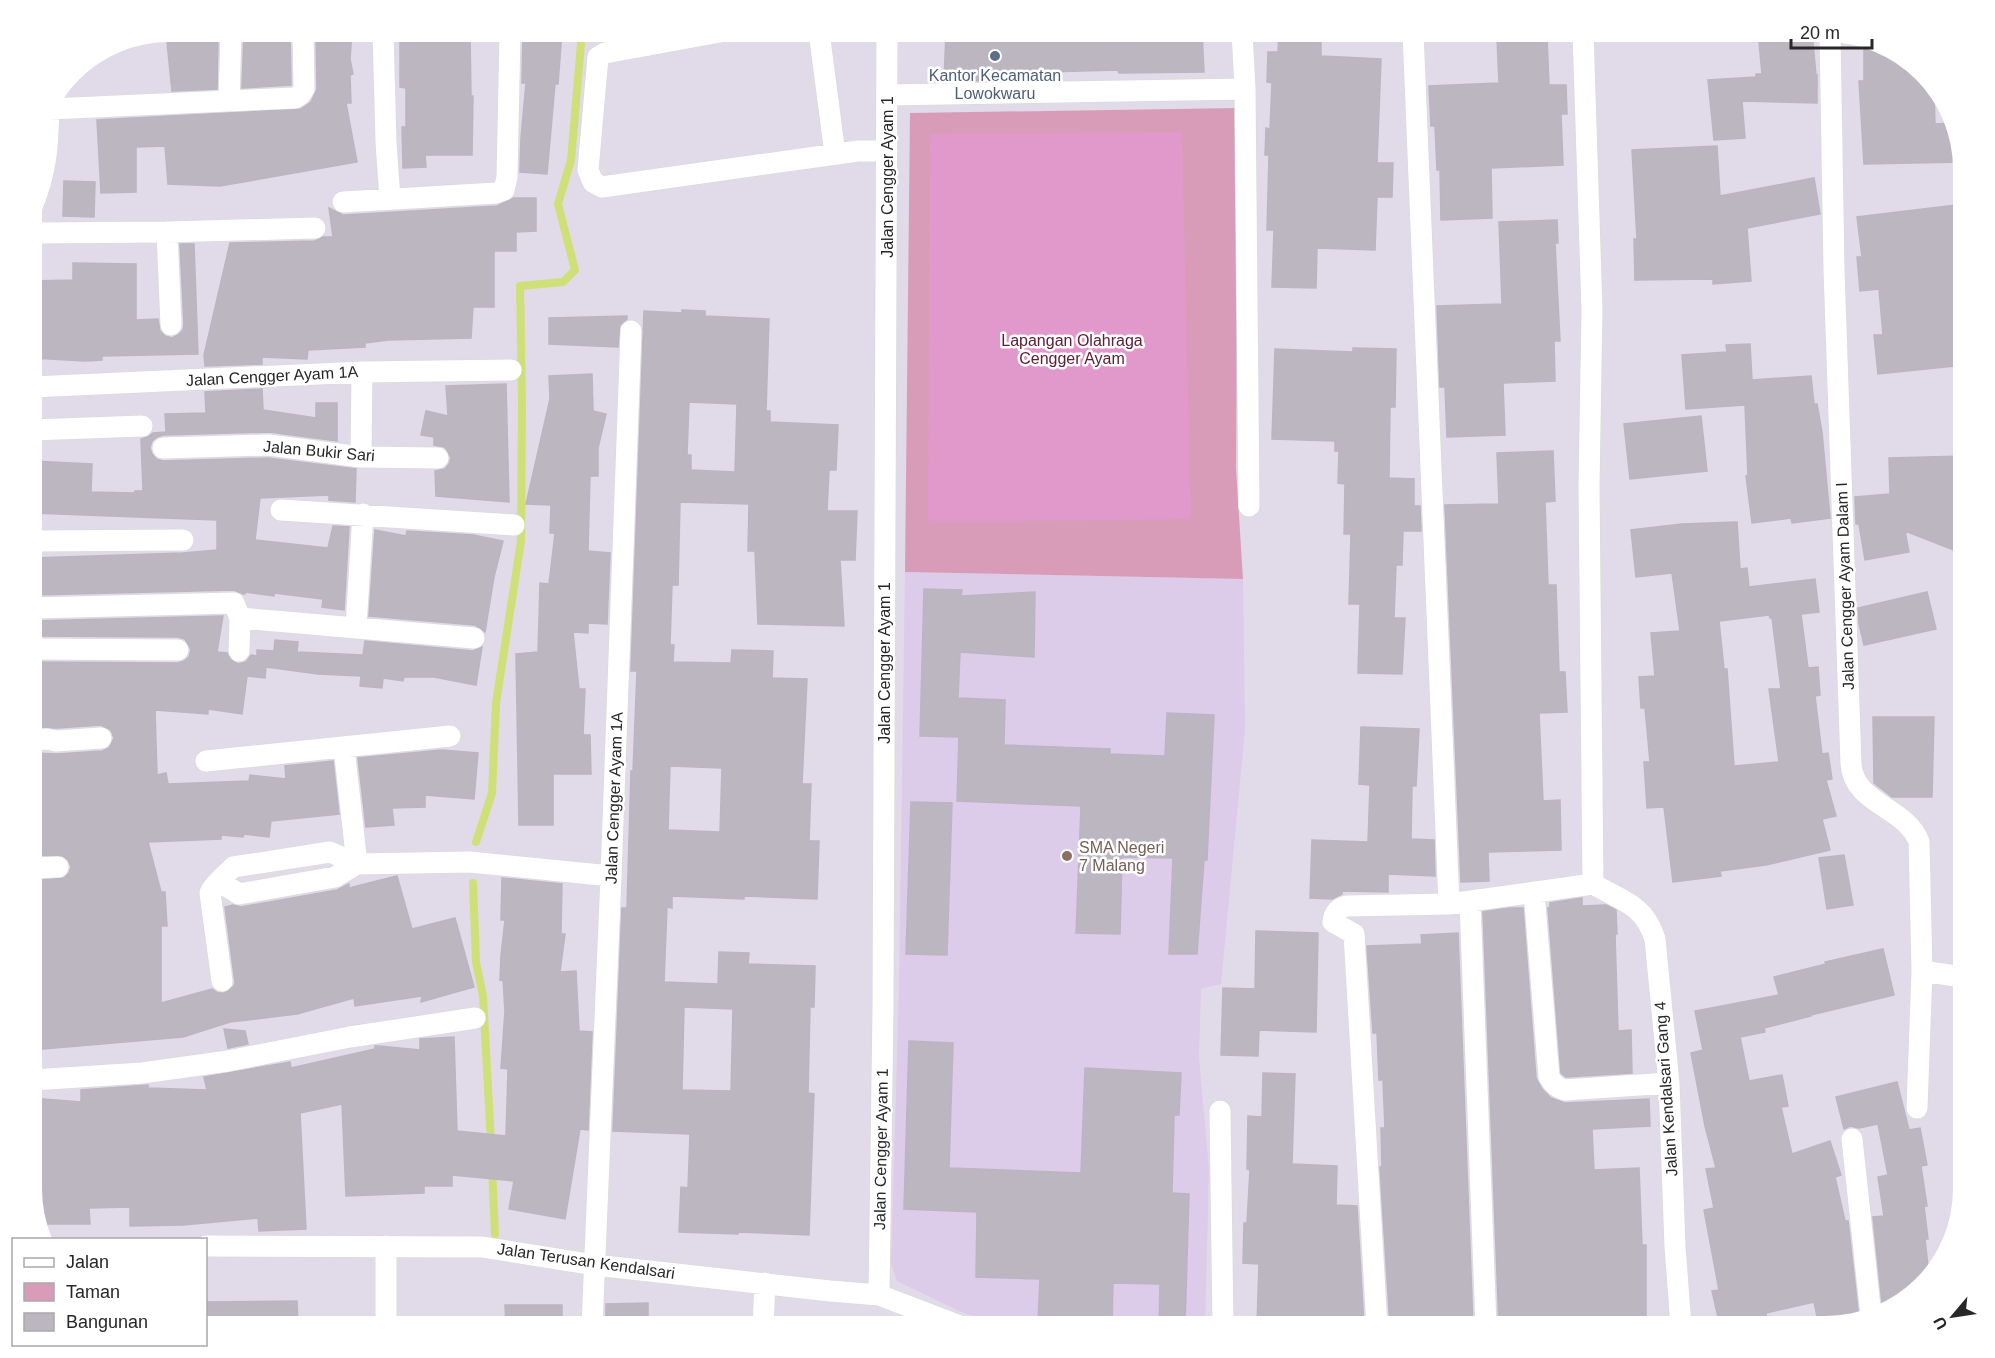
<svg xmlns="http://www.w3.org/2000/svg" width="1995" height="1358" font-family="Arial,sans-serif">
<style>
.education{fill:#dccbe9}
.green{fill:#d99cb8}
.pitch{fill:#e099ca}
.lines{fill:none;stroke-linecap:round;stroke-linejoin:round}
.stream{stroke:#d0e078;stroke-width:8}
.building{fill:#bcb6c1;stroke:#bcb4c3;stroke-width:1.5;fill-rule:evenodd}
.street-casing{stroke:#d4dfd0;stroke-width:22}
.street{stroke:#fff;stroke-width:21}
.service-dot{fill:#5c6f8a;stroke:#fff;stroke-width:2}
.education-dot{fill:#8d6e63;stroke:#fff;stroke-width:2}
.labels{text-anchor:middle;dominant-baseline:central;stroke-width:5;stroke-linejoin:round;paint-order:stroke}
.service-label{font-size:16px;fill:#4e5e75;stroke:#fff}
.street-label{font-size:16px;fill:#272727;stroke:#fff}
.park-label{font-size:16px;fill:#5b2133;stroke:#fff}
.education-label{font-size:16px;fill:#785e54;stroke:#fff;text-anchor:start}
</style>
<rect width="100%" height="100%" fill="#e1dae8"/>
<!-- education -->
<path class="education" d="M905,572L1243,579L1245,729L1221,984L1201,989L1199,1058L1209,1170L1205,1326H1001L959,1311L897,1281L891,1264L899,987Z"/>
<!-- green -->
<path class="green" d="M1238,108L1236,468L1243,579L905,572L910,113Z"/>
<!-- pitch -->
<path class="pitch" d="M1182,132L1191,519L928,522L930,134Z"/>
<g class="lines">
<!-- stream -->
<path class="stream" d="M476,842L492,793L496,703L521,541L522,405L520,286L563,282L575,270L558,204L571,160L582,32
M473,883L476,962L483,996L491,1143
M492,1168L495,1234"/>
</g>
<!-- building -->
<path class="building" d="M166,32H218L217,89L172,91Z
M244,32H290L291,85L242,88Z
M316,32H352L350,59L353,74L350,75L351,103H346L357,162L220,186L168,184L165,146L136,147V192L101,193L97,120L301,109L311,102L317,89Z
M431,32H470L471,96H473L472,155H425L426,167L403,168L402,127H406V88L400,87V33L431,34Z
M523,32H562L558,84H555L547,174L520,172L521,138L526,83H522Z
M946,32H1087V37L1110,36V42L1173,40V32H1202L1204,72L1119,73L1118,70L1045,72V80L944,81Z
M1279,32H1321V56L1381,59L1377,163H1393L1392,197H1377L1375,250L1317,248L1316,288L1272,287L1274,230H1267L1269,155H1265L1266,128L1270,129L1272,83L1267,82L1268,52H1278Z
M1758,32H1812L1816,75H1817V103L1742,101L1745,138L1714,140L1708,80L1756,77V74H1762Z
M1547,37L1549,85H1566L1567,114H1561L1563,165L1491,168L1492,218L1441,220L1440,170H1437L1435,126H1431L1429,86L1499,83L1497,38Z
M1864,43L1902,55L1934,89L1935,124L1951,123L1962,162L1864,164L1859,81H1864Z
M1717,146L1720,196L1814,178L1820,214L1747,228L1751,281L1713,284V279L1635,280L1634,239H1637L1632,150Z
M64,181L95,182L94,217L63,216Z
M514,198H536V231L516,232V251H494V307H473L471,338L388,340L365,343V347L308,350L307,359L262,357V364L205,366L204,355L230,243L315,241L323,237H333L329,208L343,215L362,214L497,206Z
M1964,204V365L1878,374L1874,335H1883L1879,289L1860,291L1857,257H1862L1857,217Z
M1557,220L1558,243H1555L1560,341H1554L1555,381L1503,383L1505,435L1447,437L1445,387H1440L1437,306L1502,304L1499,222Z
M180,244H194L198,354L102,356V360L85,361L32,358V281L73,280V263L136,264V320L158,319L160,331L165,336L172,338L178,335L183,330L184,324Z
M682,310L705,311V316L769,319L766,411H770V422L838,425L836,470H829L827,511H857L855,560H840L844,626L758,624L755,551H748L749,504L680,502L678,585H672L670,645H674L673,662L731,663L732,650L773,651L772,678L807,679L802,784H811L809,841H819L817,899L744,896V899L672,896V908L667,907L664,982L718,984L719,952L749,953L748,964L815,966L814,1007H810L808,1093L814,1094L809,1235L738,1232V1234L679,1232L681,1187L688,1188L690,1134L613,1131L622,908H627L631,771H633L637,671H631L644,311L682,313ZM689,402L737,404L735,472L691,470V455H687ZM670,766L722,768L720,832L668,830ZM684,1007L733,1009L731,1091L682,1090Z
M627,316V319L620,325L618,347L549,344V318Z
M1750,344L1752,380L1811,376L1814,404H1817L1822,432L1830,518L1792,523L1791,518L1752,523L1746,476H1748L1745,405L1686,409L1682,355L1727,352L1726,345Z
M1353,348L1396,349L1395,407H1390L1389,478L1414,479V506H1420L1421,531H1403L1402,565H1396L1394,618H1405L1402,674L1358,673L1360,604H1349L1351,534H1344L1345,484L1338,483L1339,451H1335V441L1272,439L1275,349L1353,352Z
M592,374L593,411L606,414L598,448V476H590L588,551L610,553L607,624L588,623V633L573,632L579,689H585L583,735H590L591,774H553V825H519L516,654L538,652L540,583L549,584L555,533H550L551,505L526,504L550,399L549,376Z
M506,384L509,502L436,496L435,471L445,469L449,464L451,458L445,447L434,445V437L421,435L426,411L448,416L446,386Z
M262,389L263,410L316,418V403H337V441L269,432L163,435L157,437L152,441L150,448L152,454L156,459L163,461L268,458L356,469L355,502L329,500V495L260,498L255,540L328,548L333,526L349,527L344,610L322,607L323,599L274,593V596L245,592V594H243L234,590L32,595V558L183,553L217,550V520L32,513V461L92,464L91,492L134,493L135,491H143L141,439L148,437L153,433L166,432L165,414L206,413L205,392Z
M1701,416L1707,471L1630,479L1624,424Z
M1553,451L1555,501L1545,502L1548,585H1556L1559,672H1565L1567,712L1539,713L1543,801L1560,800L1561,850L1488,852L1489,881L1461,882L1445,505L1499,504L1497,453Z
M1964,456V554L1905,531L1909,552L1865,560L1859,524H1856L1855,497L1890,494L1889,458Z
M1737,522L1740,569L1747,568L1749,587L1815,579L1819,612L1801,614L1808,668L1818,667L1820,695L1815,696L1822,754L1828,753L1832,779L1826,780L1836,816L1822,819L1830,850L1766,865L1720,871L1721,876L1673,882L1664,807L1647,808L1644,762H1650L1645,708H1641L1639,677L1655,676L1651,633L1680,631L1672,573L1636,577L1631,530L1682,524ZM1769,615L1770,618H1772L1781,689H1769L1779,762L1734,766L1727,669H1724L1719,621Z
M375,530L406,536L407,531L473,535L503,541L494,577L485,632L475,625L369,616Z
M924,589L962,590L961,596L1035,592L1034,657L960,652L958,698L1005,700L1004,745L1110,749V754L1165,756L1167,713L1214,715L1207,860H1204L1197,954H1169L1173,858L1122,857L1120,934L1076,933L1081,806L957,801L959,737L920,736Z
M1927,592L1936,629L1864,645L1859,624L1858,608Z
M223,616L217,652L227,653L232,661L238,664L246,662L251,655L257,656V650L274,651L275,640L298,642L297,652L363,655L365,641L473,651L482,647L476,685L434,677H404L403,681L383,678L382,688L360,686L361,676L318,674L266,667L265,678L247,676L242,714L208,709V714L155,710L157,775L166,773L168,784L249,781L250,775L286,779L285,766L333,761L339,814L271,821L269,837L244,834L243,837L221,835V839L148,842L161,892H165L167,926H161V1003L212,989L218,993H224L234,986L235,983L225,907L233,905L241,907L337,890L349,884V888L397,876L412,929L455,918L474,987L421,1002L422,996L355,1006L354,998L297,1014L230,1022L183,1037L32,1050V881L64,878L69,873L71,867L68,860L63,856L32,855V753L57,754L102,751L109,748L114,738L111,730L101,725L57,728L32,727V662L178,663L184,661L189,657L191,650L185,639L178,637L32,636V621Z
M1873,717H1934L1932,797H1892L1874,783Z
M1361,727L1419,729L1416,786H1412L1411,839L1434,840L1435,876L1388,874V892L1342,891V894L1332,899L1310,898L1312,840L1368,842L1370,785L1359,784Z
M442,750L478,753L474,799L425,795V807L392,808L394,825L366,827L358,758Z
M911,802L952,803L947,955L906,954Z
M1844,855L1853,905L1827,909L1819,858Z
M502,878L562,884L561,934H565L560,972L576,971L579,1031L592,1032L588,1130L580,1129L565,1219L509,1209L514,1181L452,1175V1186H424V1193L346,1196L342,1104L300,1113L306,1229L259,1231L258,1218L183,1225L130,1226V1207L89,1208L90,1224H40L32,1197V1098L81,1102V1090L148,1085V1088L207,1090L204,1077L290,1062L291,1068L375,1049V1046H379L420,1050V1039L454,1037L457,1131L506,1136L508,1069L501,1068L505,1011L503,979L500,980L501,956L505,920H501Z
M1582,898V906L1606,905L1616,910L1617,934H1615L1618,1031L1631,1030L1632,1073L1566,1077L1561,1073L1548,908L1550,907V903Z
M1509,908H1523L1536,1078L1542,1089L1551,1098L1565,1103L1649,1099L1650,1126L1592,1129L1594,1170L1639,1168L1642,1245H1646V1324L1583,1326H1499L1483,912Z
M1256,931L1318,933L1316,1032L1259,1030L1258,1056L1221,1055L1223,988L1255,989Z
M1458,933L1473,1326H1390L1380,1167H1382L1381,1128H1385L1383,1080H1379L1377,1033H1373L1367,946L1422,944L1421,935Z
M1883,949L1894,995L1811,1015V1016L1764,1028L1765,1032L1740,1037L1749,1081L1782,1075L1788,1106L1781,1107L1792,1154L1830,1141L1841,1175L1835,1177L1845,1221H1848L1859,1319L1819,1326L1814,1302L1766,1313L1768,1326H1720L1712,1291L1719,1290L1704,1210L1714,1208L1706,1169L1716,1168L1705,1126L1691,1053L1703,1050L1695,1011L1779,995L1774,977L1826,964L1825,962Z
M224,1029L245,1031L248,1044L228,1048Z
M909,1041L953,1043L949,1168L1081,1173L1085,1068L1181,1073L1179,1115H1174L1172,1193L1189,1194L1185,1326H1159L1160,1284L1113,1283L1112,1325L1038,1322L1040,1279L976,1277L977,1212L904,1209Z
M1263,1073L1295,1074L1292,1164L1337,1166L1336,1205L1357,1206L1364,1326H1257L1259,1264L1243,1263L1244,1223H1247L1250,1170L1247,1169L1248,1116L1262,1117Z
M1897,1082L1909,1130L1920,1128L1927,1165L1921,1166L1927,1206H1924L1928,1239H1925L1929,1275L1887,1312L1883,1313L1873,1217L1884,1216L1878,1177L1888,1175L1878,1124L1859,1128L1850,1126L1844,1129L1836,1097Z
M297,1301L298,1326H206V1302Z
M648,1303V1326H606V1304Z
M505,1305H562V1326H506Z"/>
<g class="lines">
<defs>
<path id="street" d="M383,32L386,142L390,199
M720,32L605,53L598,57L588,170L593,182L602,187L858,151H887
M819,32L835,154
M1242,32L1245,89L1249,506
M1413,32L1449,904
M1583,32L1592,310L1589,486L1593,884
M1830,33L1834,270L1851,764C1854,805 1907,807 1919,842L1922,971L1917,1108
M887,95L1245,89
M229,101L231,32
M49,109L295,98L300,95L304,89L303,32
M343,202L496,193L504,190L507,177L510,32
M32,207C47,171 48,145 49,106
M167,232L171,325
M32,233L167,232L315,228
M32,387L362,372L511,370
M32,430L142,426
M163,448L269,445L361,457L438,458
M361,457L362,372
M281,510L514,525
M32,541L183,540
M32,608L234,603L240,618L474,638
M356,627L363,514
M32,649L178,650
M239,651L240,618
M32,740L47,739L56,741L101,738
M344,747L357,864
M206,761L450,736
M32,868L58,867
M220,882L239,894L335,877L357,864
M1593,884C1622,901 1644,904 1655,939L1669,1083L1675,1247L1681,1326
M1534,892L1549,1077C1553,1084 1557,1088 1565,1090L1669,1083
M1470,901L1486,1326
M1922,971L1963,977
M222,981L210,893C212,886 227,874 233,867L330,852L357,864L470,862L611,876
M32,1080L142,1073L228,1061L350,1037L475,1018
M1220,1111L1223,1326
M1852,1139L1871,1316
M206,1246L482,1247L595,1265L830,1291L879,1295L960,1326
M386,1246V1326
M879,1295L883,1008L887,32
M592,1326L611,876L631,331
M763,1326L765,1283
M1377,1326L1354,934L1333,922C1334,913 1338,908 1347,906L1449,904L1593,884"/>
</defs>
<!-- street casing -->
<use href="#street" class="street-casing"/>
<!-- street -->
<use href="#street" class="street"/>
</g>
<!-- markers -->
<circle class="service-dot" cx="995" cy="56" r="6"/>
<circle class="education-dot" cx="1067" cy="856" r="6"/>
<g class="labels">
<!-- service labels -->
<g class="service-label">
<text x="995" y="75">Kantor Kecamatan<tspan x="995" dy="18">Lowokwaru</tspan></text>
</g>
<!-- street labels -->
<g class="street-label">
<text transform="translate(887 177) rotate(-90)">Jalan Cengger Ayam 1</text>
<text transform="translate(272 376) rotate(-3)">Jalan Cengger Ayam 1A</text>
<text transform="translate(319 451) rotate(5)">Jalan Bukir Sari</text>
<text transform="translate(1845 586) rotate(-92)">Jalan Cengger Ayam Dalam I</text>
<text transform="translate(884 663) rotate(-90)">Jalan Cengger Ayam 1</text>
<text transform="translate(614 798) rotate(-88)">Jalan Cengger Ayam 1A</text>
<text transform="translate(1666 1089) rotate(-94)">Jalan Kendalsari Gang 4</text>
<text transform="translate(881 1149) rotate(-89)">Jalan Cengger Ayam 1</text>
<text transform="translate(586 1261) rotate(8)">Jalan Terusan Kendalsari</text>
</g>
<!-- park labels -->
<g class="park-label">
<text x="1072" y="340">Lapangan Olahraga<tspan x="1072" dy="18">Cengger Ayam</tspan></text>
</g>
<!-- education labels -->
<g class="education-label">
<text x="1079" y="847">SMA Negeri<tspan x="1079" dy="18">7 Malang</tspan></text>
</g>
</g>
<!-- crop -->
<path d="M0 0H1995V1358H0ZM169 42H1826A127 127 0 0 1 1953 169V1189A127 127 0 0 1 1826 1316H169A127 127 0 0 1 42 1189V169A127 127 0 0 1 169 42Z" fill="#fff" fill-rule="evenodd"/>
<!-- legend -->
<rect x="12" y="1238" width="195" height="108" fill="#ffffff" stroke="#a9a9a9" stroke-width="1.5"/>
<rect x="24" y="1258" width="30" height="9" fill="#ffffff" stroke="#a9a9a9" stroke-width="1.5"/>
<text x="66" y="1268" font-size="18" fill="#272727">Jalan</text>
<rect x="24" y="1283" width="30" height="18" fill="#d99cb8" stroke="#a9a9a9" stroke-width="1.5"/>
<text x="66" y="1298" font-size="18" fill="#272727">Taman</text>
<rect x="24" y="1313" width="30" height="18" fill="#bcb6c1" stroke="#a9a9a9" stroke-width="1.5"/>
<text x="66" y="1328" font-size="18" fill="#272727">Bangunan</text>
<!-- north arrow -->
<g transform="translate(1953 1316) rotate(241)" stroke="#ffffff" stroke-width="4.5" paint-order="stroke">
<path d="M0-4.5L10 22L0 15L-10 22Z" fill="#272727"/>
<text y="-9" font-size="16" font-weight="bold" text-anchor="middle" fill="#272727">U</text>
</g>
<!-- scale -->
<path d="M1791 39v9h81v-9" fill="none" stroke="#272727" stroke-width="3"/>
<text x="1800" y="39" font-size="18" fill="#272727" stroke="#ffffff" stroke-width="4.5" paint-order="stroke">20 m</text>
</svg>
